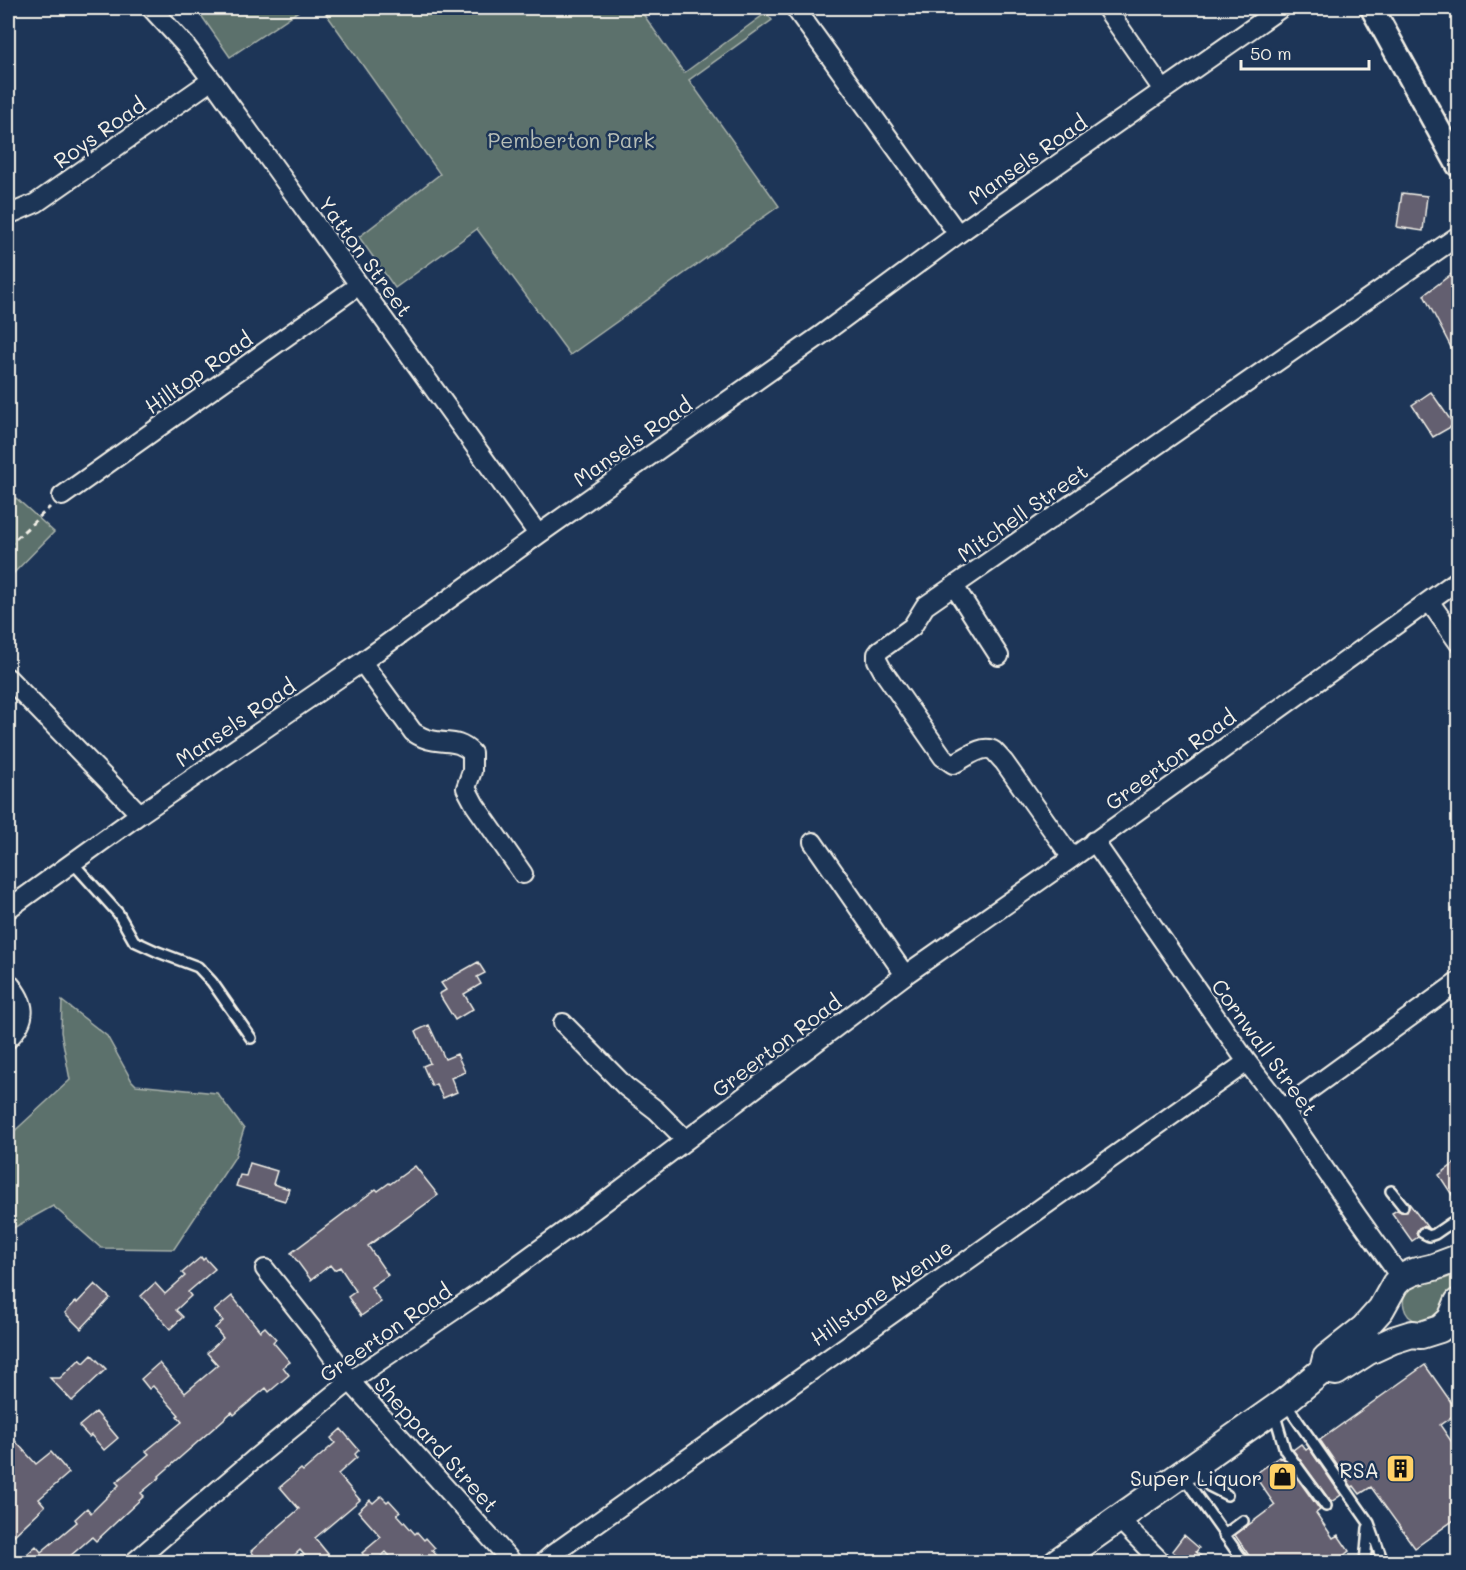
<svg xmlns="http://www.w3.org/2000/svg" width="1466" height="1570" font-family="Mali,sans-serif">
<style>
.green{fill:#5b716c;stroke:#a8b1aa;stroke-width:1.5}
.building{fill:#635e70;stroke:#f4f1e8;stroke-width:1.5}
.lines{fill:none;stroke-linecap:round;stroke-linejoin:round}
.service-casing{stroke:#f4f1e8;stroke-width:14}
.minor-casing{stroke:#f4f1e8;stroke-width:22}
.tertiary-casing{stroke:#f4f1e8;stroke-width:27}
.secondary-casing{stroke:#f4f1e8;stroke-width:30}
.path{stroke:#f4f1e8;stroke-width:3;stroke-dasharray:6 4.5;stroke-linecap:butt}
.service{stroke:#1d3557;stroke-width:9}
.minor{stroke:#1d3557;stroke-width:18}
.tertiary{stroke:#1d3557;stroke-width:22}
.secondary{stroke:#1d3557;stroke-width:26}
.labels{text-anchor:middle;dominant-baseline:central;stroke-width:5;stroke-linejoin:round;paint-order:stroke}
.street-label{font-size:21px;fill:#f4f1e8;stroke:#1d3557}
.park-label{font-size:21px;fill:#b7beb6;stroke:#1d3557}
.poi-label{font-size:21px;fill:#f4f1e8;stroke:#1d3557;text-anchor:end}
</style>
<rect width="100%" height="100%" fill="#1d3557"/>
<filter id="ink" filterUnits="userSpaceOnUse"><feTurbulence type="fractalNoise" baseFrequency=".0167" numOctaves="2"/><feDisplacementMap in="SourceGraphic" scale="12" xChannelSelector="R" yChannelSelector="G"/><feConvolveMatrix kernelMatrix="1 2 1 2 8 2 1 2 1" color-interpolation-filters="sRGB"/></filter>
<g filter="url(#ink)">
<!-- green -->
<path class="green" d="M196,8H303L230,57Z
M322,8H639L684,73L766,13L772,20L689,80L779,206L570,355L477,229L395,288L359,237L440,174Z
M16,498L54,532L8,579V506Z
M62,1001L107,1036L132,1081L136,1085L217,1093L244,1129L235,1157L174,1249L101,1248L53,1206L8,1231V1137L70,1080L61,1032Z
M1439,1271L1442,1278L1444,1279L1458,1274V1287L1436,1318C1430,1320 1423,1323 1418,1321C1402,1318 1399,1297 1410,1287C1417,1280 1430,1276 1439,1271Z"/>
<!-- building -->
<path class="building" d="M1402,193L1427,196L1423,231L1397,227Z
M1458,269V361L1424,295Z
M1431,392L1454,425L1433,437L1412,405Z
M478,962L485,973L477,977L481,984L464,994L473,1009L455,1020L439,994L446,990L441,983Z
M429,1025L445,1059L457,1054L465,1072L451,1078L457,1092L443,1098L436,1084L432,1086L423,1066L430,1063L416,1031Z
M1458,1161V1204L1439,1175Z
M250,1163L277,1171L273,1184L289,1189L285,1201L236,1186L240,1175L246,1176Z
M415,1166L438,1195L368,1246L388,1275L371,1287L381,1302L361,1316L348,1297L356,1291L340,1267L334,1270L330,1265L311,1280L291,1253L376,1189L378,1191L389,1183L390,1184Z
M1408,1202L1428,1228L1423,1226L1419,1228L1416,1233L1418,1237L1412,1241L1392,1213L1397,1210L1401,1212H1407L1409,1208Z
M201,1257L203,1260L205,1258L215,1269L188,1292L191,1296L176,1310L183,1317L170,1329L141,1296L155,1283L165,1294L185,1276L182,1273Z
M95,1284L110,1298L81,1329L65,1313L76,1301L77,1303Z
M232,1296L260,1331L265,1327L276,1339L273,1342L290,1362L283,1367L289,1375L269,1392L266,1388L234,1415L232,1412L159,1476L160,1477L141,1493L144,1496L96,1541L92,1537L62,1563H17L36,1546L41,1552L77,1522L75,1519L87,1508L91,1513L119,1485L116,1482L149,1454L146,1451L182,1422L177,1416L179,1415L153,1386L149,1389L141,1379L159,1363L185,1393L218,1365L207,1353L223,1338L215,1328L223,1321L214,1311Z
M92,1355L106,1369L72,1401L50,1378H60L80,1359L84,1363Z
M1425,1365L1458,1412L1440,1425L1458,1451V1517L1415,1548L1371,1487L1360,1494L1354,1486L1352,1487L1320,1440Z
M96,1412L118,1438L104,1450L91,1435L89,1437L79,1426Z
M341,1429L359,1450L355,1454L357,1457L338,1474L360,1500L315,1538L328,1554L317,1563H311L300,1550L286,1563H260L251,1551L299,1509L280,1487L301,1469L303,1471L335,1443L331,1438Z
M8,1433L36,1464L51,1452L69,1473L39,1499L45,1506L8,1541Z
M1301,1444L1306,1450L1309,1448L1341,1495L1331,1502L1293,1450Z
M1279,1457L1280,1458L1282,1457L1320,1510L1316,1513L1333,1538L1338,1535L1349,1551L1334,1563H1254L1235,1535L1275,1505L1254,1475Z
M381,1496L387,1502L389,1500L400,1512L397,1514L415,1534L417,1532L424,1540L426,1538L435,1548L432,1550L443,1563H396L386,1552L374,1563H369L362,1553L381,1537L358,1511L370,1500L373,1503Z
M1184,1535L1199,1548L1196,1552L1209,1563H1186L1172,1551Z"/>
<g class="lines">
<defs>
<path id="service" d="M72,862L118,913L134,941L158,952L198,967L212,982L251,1038
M1391,1191L1403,1206
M1423,1233L1429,1236L1435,1234L1451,1223
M1286,1404L1369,1523L1383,1562
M1274,1412L1285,1450L1326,1506
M1198,1466L1209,1486L1227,1495
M1183,1476L1244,1562
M1224,1535L1243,1521
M1365,1562L1368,1528"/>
<path id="minor" d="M151,8L185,45L212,80L533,527L539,534
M795,8L958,234
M1106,8L1163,90
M8,215L36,203L212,80
M62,496L359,285
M954,586L999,656
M1429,601L1458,642
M362,662L413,732C419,736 424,739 431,740C448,744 458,739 472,753V771L466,788L475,805L523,874
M8,678L140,814
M1094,841L1247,1062L1283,1109L1357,1216L1401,1278
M813,842L905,975
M1072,858L1004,762C1001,759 997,754 994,751C982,743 963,760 953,764L943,757L883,671L877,660V654L880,650L912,627L925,606L1458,236
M8,909L140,814L362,662L539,534L821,335L958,234L1281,8
M8,982C26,1003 29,1018 8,1039
M563,1023L626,1087L656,1110L686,1140
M1283,1109L1458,982
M265,1269L318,1336L350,1381L512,1562
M1119,1519L1161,1562
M134,1562L253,1460L350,1381L478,1294L587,1215L905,975L1072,858L1458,580
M544,1562L553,1554L1247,1062"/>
<path id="tertiary" d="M1372,8L1458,165"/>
<path id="secondary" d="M1323,1370L1336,1372L1367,1352L1393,1340L1412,1334L1421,1335L1440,1329L1451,1319L1458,1302
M1057,1562L1284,1402L1323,1370L1326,1358L1364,1328L1381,1309L1395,1284L1401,1278L1413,1272L1434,1267L1458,1258"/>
</defs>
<!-- service casing -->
<use href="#service" class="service-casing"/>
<!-- minor casing -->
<use href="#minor" class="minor-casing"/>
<!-- tertiary casing -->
<use href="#tertiary" class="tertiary-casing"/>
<!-- secondary casing -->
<use href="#secondary" class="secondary-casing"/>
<!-- path -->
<path class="path" d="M8,546L50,507"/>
<!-- service -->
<use href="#service" class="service"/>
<!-- minor -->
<use href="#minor" class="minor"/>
<!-- tertiary -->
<use href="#tertiary" class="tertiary"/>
<!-- secondary -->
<use href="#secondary" class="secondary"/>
</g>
</g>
<!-- icons -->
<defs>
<symbol id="building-square" viewBox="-11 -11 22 22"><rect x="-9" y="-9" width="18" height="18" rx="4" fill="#ffd166" stroke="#1d3557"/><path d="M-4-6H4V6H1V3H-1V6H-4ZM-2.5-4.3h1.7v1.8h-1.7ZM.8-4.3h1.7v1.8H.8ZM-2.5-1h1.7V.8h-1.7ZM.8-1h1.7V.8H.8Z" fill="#111"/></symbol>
<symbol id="shop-square" viewBox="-11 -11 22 22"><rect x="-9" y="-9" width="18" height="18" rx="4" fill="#ffd166" stroke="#1d3557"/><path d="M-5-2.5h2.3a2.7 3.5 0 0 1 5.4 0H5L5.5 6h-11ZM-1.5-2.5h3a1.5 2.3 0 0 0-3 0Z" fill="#111"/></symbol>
</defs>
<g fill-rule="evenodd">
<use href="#building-square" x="1384" y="1452" width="33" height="33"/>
<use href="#shop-square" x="1266" y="1460" width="33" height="33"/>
</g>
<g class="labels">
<!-- street labels -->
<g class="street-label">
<text transform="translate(99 132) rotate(-35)">Roys Road</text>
<text transform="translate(1027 159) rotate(-35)">Mansels Road</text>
<text transform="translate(366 256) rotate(54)">Yatton Street</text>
<text transform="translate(198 372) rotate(-35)">Hilltop Road</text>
<text transform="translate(632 441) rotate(-35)">Mansels Road</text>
<text transform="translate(1022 512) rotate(-35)">Mitchell Street</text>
<text transform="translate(235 722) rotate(-34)">Mansels Road</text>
<text transform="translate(1170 759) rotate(-36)">Greerton Road</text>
<text transform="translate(776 1045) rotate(-37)">Greerton Road</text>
<text transform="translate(1265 1047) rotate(54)">Cornwall Street</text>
<text transform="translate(881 1292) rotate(-35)">Hillstone Avenue</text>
<text transform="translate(385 1332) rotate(-35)">Greerton Road</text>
<text transform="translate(437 1444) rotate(48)">Sheppard Street</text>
</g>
<!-- park labels -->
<g class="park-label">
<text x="571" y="139">Pemberton Park</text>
</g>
<!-- poi labels -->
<g class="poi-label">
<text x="1379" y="1469">RSA</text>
<text x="1262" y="1477">Super Liquor</text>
</g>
</g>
<!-- margin -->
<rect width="1466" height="1570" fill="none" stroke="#1d3557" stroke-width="30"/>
<rect x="15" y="15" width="1436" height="1540" fill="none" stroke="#f4f1e8" stroke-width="2" filter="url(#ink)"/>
<!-- scale -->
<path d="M1241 60v9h128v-9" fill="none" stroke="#f4f1e8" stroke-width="3"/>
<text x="1250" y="60" font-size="18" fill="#f4f1e8" stroke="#1d3557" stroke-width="4.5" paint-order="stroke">50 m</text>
</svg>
